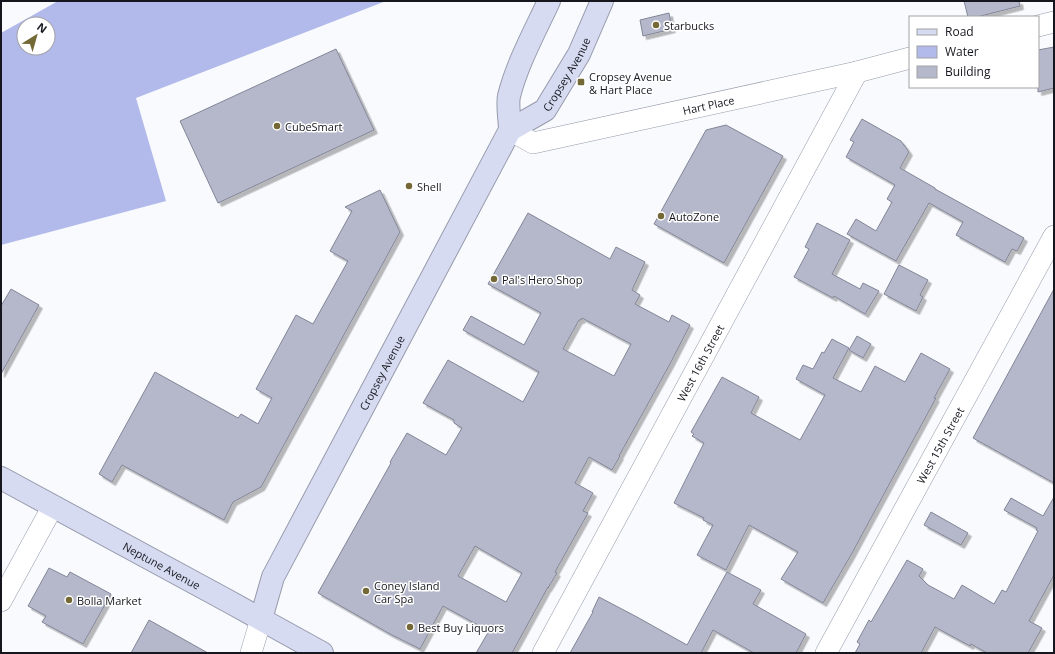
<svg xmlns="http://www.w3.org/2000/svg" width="1055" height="654" font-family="'Open Sans',sans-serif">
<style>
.water{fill:#b1baea;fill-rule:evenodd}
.building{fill:#b4b8ca;stroke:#818596;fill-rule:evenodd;filter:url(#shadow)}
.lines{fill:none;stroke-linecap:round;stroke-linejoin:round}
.minor-casing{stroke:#969aab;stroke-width:22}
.secondary-casing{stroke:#969aab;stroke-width:24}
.minor{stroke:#fff;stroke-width:21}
.secondary{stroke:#d7dbf2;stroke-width:22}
.poi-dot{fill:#746936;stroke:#fff;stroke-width:1.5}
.labels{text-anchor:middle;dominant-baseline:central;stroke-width:3;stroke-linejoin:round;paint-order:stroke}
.poi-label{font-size:11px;fill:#16171e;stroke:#fff;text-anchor:start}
.street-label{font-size:11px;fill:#16171e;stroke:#fff}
</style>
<defs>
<filter id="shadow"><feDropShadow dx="3.5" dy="3.5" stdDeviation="0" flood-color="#0004"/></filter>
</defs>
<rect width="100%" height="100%" fill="#f9fafe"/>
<!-- water -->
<path class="water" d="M58,1H386L136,98L166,201L1,245V33ZM24,24H48V48H24Z"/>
<!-- building -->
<path class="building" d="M964,1H1019L1020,6L977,17H968Z
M669,13L672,29L643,36L640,20Z
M1054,47V88L1038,92V50Z
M336,49L374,130L218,203L180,121Z
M862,119L901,141L909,152L900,168L935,188V189L1024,238L1017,251L1012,249L1005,262L956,235L963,222L929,203L896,261L847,234L856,219L876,231L892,202L887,199L895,185L846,157L854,142L850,140Z
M726,125L783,156L724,263L654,224L706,130Z
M380,190L400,232L261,487L233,502L224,520L122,465L112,482L99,474L155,372L238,418L241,414L258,424L272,398L256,389L296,315L313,324L348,261L330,251L352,211L345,207Z
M528,213L610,259L616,247L645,262L632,290L640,295L635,304L669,322L672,315L690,325L670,364L619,456H620L612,470L589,457L575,483L593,493L583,511L588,513L555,572L557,573L548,588V587L512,653H476L489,631L443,606L420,649L390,634L318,593L391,463L390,462L407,433L446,455L462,428L454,423V420L423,403L448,360L523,402L539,372L463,330L471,316L524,345L541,313L488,284ZM582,318L631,344L614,376L563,349L579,320H581ZM475,546L522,573L506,602L458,576Z
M817,223L850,240L832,274L860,289L863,283L879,291L865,314L834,296L833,298L794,277L809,249L805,247Z
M899,265L928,280L920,295L923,297L916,311L884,294Z
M11,289L39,305L1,374V306Z
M1054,289V483L973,438Z
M857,336L871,344L863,358L849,350Z
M832,339L849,348L833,378L861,392L875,366L905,382L921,353L950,369L934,398H936L851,555L823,603L781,579L798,552L749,525L726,570L697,555L713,525L703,520L704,518L674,503L704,443L692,436L694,434L691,432L722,377L759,397L751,413L800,440L825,395L796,379L803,365L813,369L822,352L824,353Z
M1054,497V575L1029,621L1042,628L1028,653H987L971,644L970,646L935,627L921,653H855L860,644L857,642L869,620L871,622L907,560L923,569L919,576L928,585L954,599L962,585L994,604L1002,590L1006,592L1038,531L1036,530L1037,528L1004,510L1011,498L1043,516Z
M931,512L968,533L961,545L924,525Z
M49,568L67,577L70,572L111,594L83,644L42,622L46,616L28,606Z
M727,572L761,590L753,604L806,634L796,653H754L713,630L701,653H702H570L593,612H592L599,597L637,617L687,645Z
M149,620L208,653H131Z"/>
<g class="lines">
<defs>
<g id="minor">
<path d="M1038,26L1054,22"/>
<path id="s1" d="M510,130L533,143L857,72L910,58"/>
<path d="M1,601L53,506"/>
<path d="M251,653L261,619"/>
<path id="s2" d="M543,653L857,72"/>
<path id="s3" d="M826,653L1054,236"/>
</g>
<g id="secondary">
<path id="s4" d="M510,130L545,110L579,54L602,1"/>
<path id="s5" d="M1,478L228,601L322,653"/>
<path id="s6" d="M261,619L273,577L510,130C510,121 507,105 509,96C517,64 535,31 549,1"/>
</g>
</defs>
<!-- minor casing -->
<use href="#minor" class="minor-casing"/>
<!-- secondary casing -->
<use href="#secondary" class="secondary-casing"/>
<!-- minor -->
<use href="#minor" class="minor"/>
<!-- secondary -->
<use href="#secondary" class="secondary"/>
</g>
<!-- markers -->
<g class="poi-dot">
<circle cx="656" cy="25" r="4"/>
<rect x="577" y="78" width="8" height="8" rx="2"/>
<circle cx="277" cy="126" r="4"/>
<circle cx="409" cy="186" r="4"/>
<circle cx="661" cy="216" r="4"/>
<circle cx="494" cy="279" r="4"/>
<circle cx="366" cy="591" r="4"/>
<circle cx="69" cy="600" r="4"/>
<circle cx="410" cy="627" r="4"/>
</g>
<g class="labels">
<!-- poi labels -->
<g class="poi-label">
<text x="664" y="25">Starbucks</text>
<text x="589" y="76">Cropsey Avenue<tspan x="589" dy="13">&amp; Hart Place</tspan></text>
<text x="285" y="126">CubeSmart</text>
<text x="417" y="186">Shell</text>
<text x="669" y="216">AutoZone</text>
<text x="502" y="279">Pal's Hero Shop</text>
<text x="374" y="585">Coney Island<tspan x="374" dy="13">Car Spa</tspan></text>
<text x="77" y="600">Bolla Market</text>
<text x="418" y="627">Best Buy Liquors</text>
</g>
<!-- street labels -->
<g class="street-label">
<text stroke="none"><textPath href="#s4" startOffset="82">Cropsey Avenue</textPath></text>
<text stroke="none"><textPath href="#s1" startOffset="206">Hart Place</textPath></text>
<text stroke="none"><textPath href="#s2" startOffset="330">West 16th Street</textPath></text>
<text stroke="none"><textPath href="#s6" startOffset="275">Cropsey Avenue</textPath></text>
<text stroke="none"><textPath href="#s3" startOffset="237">West 15th Street</textPath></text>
<text stroke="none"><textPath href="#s5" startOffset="183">Neptune Avenue</textPath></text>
</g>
</g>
<!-- border -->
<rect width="1055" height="654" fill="none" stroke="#16171e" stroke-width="4"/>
<!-- legend -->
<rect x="909" y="16" width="130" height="72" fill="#ffffff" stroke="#a2a2a5"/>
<rect x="917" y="29" width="20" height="6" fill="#d7dbf2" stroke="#a2a2a5"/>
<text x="945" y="36" font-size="12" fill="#16171e">Road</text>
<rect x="917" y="46" width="20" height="12" fill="#b1baea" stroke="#a2a2a5"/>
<text x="945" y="56" font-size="12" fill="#16171e">Water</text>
<rect x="917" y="66" width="20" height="12" fill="#b4b8ca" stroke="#a2a2a5"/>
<text x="945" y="76" font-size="12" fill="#16171e">Building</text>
<!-- north arrow -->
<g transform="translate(36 36) rotate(37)"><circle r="19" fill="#ffffff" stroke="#a2a2a5"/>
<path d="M0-3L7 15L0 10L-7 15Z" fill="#746936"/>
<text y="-6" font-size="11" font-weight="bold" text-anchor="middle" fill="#16171e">N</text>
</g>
</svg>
